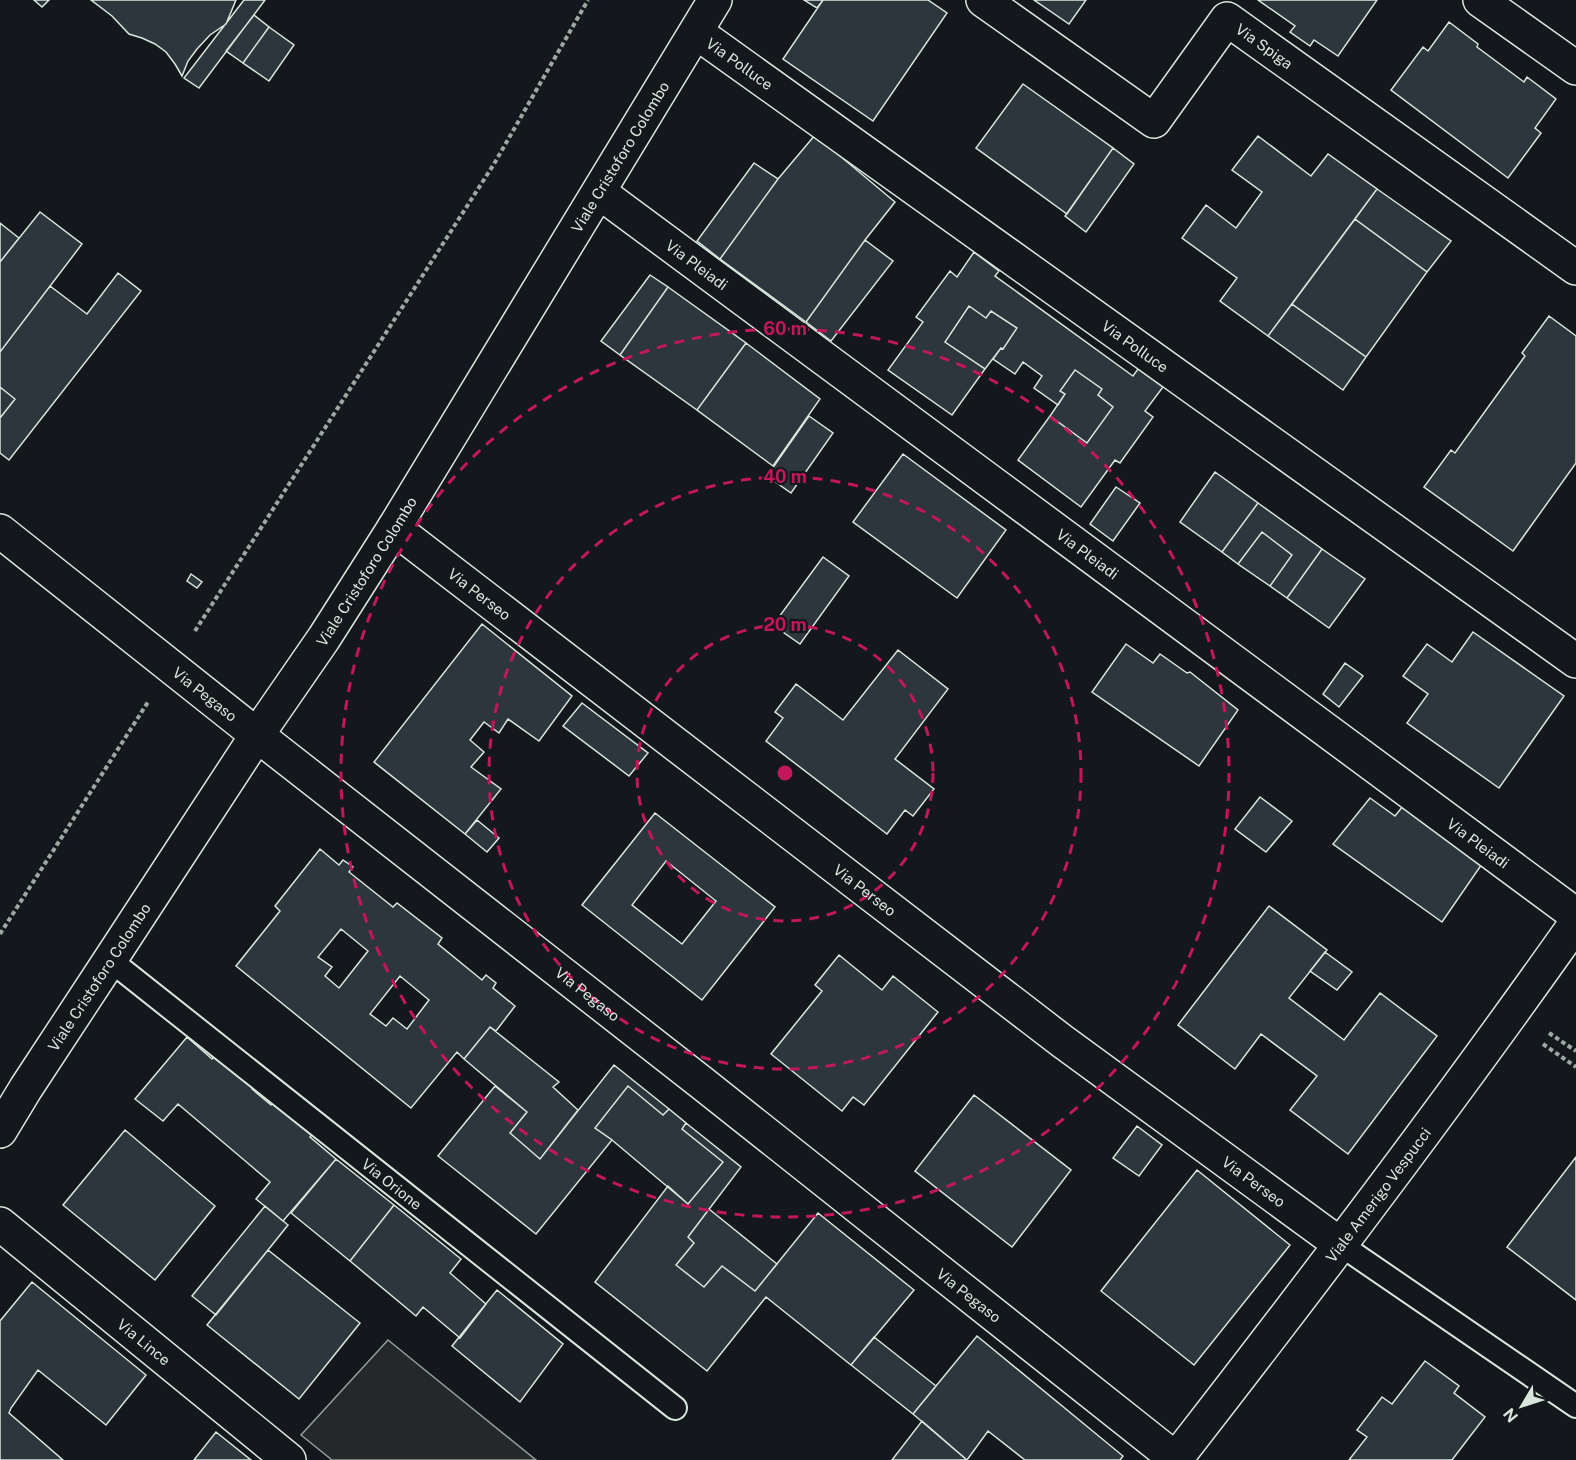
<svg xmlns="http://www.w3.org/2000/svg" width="1576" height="1460" font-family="'Public Sans',sans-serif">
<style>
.parking{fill:#24282b;stroke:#939e99;stroke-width:1.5}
.building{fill:#2c363c;stroke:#d8e6dc;stroke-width:1.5;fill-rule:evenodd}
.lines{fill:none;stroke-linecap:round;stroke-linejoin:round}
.lane-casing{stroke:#d8e6dc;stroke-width:26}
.street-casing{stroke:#d8e6dc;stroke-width:36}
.path{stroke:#9da8a2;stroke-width:4;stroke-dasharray:4.5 3;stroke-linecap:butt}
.lane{stroke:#14181c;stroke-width:22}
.street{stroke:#14181c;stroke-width:33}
.ring{fill:none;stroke:#c2185b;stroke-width:3;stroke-dasharray:10 8}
.labels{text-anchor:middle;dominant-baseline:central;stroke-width:4.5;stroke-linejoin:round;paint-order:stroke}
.street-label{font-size:15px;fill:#d8e6dc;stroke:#14181c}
.centre{fill:#c2185b;stroke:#14181c;stroke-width:3}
.ring-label{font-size:18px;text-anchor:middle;font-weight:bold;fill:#c2185b;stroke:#14181c;stroke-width:4.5;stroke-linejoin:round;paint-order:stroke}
</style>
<rect width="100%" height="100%" fill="#14181c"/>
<!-- parking -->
<path class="parking" d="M388,1340L536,1460H332L301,1435Z"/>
<!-- building -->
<path class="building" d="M34,0H49L42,7Z
M91,0H236L226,24L210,35L197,49L188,61L182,76L175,64L166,52L155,44L142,38L129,34L112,16Z
M244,0H265L199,88L184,78Z
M804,0H823L817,8Z
M823,0H928L947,13L873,121L783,59Z
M1034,0H1086L1069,24Z
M1258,0H1377L1338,56L1314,40L1310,46L1290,32L1295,26Z
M254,15L269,27L243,63L226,51Z
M1449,22L1478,44L1477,47L1524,82L1527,77L1556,99L1535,128L1541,133L1508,178L1391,90L1423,47L1428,51Z
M269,27L294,45L269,81L243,63Z
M1023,84L1113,148L1067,214L976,148Z
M815,135L895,202L865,240L806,322L720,259L778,179Z
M1258,136L1311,176L1328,154L1377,189L1268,336L1220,301L1237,278L1182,238L1206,205L1236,228L1262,192L1232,170Z
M1113,148L1134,164L1086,232L1065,216Z
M754,163L778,179L720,259L697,241Z
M1377,189L1451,241L1427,272L1355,219Z
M40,212L82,244L0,352V262Z
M1355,219L1427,272L1366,357L1292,304Z
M0,223L19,238L0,262Z
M865,240L893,261L831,341L806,322Z
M974,252L999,271L995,276L1133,376L1138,369L1163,387L1145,411L1153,417L1120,463L1115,460L1081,507L1018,460L1050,416L1087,443L1113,407L1098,395L1102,389L1075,370L1060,391L1065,394L1058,405L1034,388L1042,376L1023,362L1015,374L993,359L1001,348L1003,349L1017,328L991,311L986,318L969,306L945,342L985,369L952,415L888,370L923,322L916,317L950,271L957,277Z
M118,273L141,291L9,460L0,453V418L15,399L0,387V352L50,286L87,314Z
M650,275L668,287L620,355L601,341Z
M668,287L746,343L697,410L620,355Z
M1292,304L1366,357L1343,390L1268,336Z
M969,306L986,318L991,311L1017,328L1003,349L1001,348L985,369L945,342Z
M1549,316L1576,336V463L1513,551L1424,487L1451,450L1455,453L1525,356L1522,353Z
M746,343L820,399L773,466L697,410Z
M1075,370L1102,389L1098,395L1113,407L1087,443L1050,416L1065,394L1060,391Z
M0,387L15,399L0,418Z
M809,416L833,433L791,493L767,476Z
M903,454L1006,530L957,598L853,522Z
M1215,472L1258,503L1222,552L1180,522Z
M1116,487L1140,503L1113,541L1090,524Z
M1258,503L1322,549L1287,598L1270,586L1292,555L1262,532L1238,564L1222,552Z
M1262,532L1292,555L1270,586L1238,564Z
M1322,549L1365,579L1329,628L1287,598Z
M823,557L849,576L800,644L773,625Z
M191,574L202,582L197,588L187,581Z
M482,624L572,696L539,741L508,719L499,733L484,722L470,740L484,752L471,767L501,789L465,834L374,762Z
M1473,632L1564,696L1499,788L1407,723L1428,694L1403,676L1427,644L1452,662Z
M1126,644L1153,663L1160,654L1187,673L1190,672L1238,710L1199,766L1092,692Z
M898,650L948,689L895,759L934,789L913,816L905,810L887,834L766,741L783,718L775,712L796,684L843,720Z
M1345,663L1363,676L1339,707L1323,694Z
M582,703L648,753L629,776L563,726Z
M1260,797L1292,821L1266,852L1235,829Z
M1370,798L1395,816L1403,806L1482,864L1442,922L1333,844Z
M655,813L775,907L702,1000L582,905ZM666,861L716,901L682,944L632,905Z
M477,820L499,838L487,852L465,834Z
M320,849L339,865L343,860L353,867L349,872L393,907L397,903L442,938L438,944L482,980L486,975L496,983L493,988L515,1006L496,1031L490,1027L464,1059L457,1052L411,1108L236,966L280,911L275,906ZM341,929L368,951L339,988L325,976L332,967L318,957ZM400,976L429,1000L407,1029L393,1018L386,1026L370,1014Z
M1269,906L1327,950L1289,998L1344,1040L1380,993L1437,1036L1348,1154L1290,1110L1317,1076L1261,1034L1235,1069L1178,1025Z
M1325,952L1352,972L1337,990L1310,971Z
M839,955L882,990L893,976L938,1012L864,1105L853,1097L842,1111L771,1054L822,991L815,985Z
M490,1027L559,1082L553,1087L578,1110L540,1159L510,1133L527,1112L464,1059Z
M187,1037L212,1059L217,1053L255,1085L252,1089L271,1105L276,1098L314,1131L310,1137L336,1159L283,1221L256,1199L270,1182L178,1104L163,1121L135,1099Z
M614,1065L669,1109L663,1115L628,1086L595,1128L612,1140L536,1234L438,1156L495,1086L527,1112L510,1133L540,1159Z
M628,1086L663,1115L669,1109L686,1123L682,1129L723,1162L688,1204L612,1140L595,1128Z
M974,1095L1071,1170L1012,1247L915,1171Z
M686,1123L741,1167L688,1237L694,1243L676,1265L704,1287L722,1266L755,1291L818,1213L914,1290L851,1365L766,1297L707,1371L595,1282L668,1186L688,1204L723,1162L682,1129Z
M1137,1126L1162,1145L1139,1176L1113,1158Z
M125,1130L215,1206L155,1280L63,1205Z
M1576,1157V1300L1507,1247Z
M336,1159L394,1205L350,1261L291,1213Z
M1197,1170L1290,1245L1194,1365L1101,1291Z
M394,1205L461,1259L450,1273L486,1304L460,1338L423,1307L416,1316L350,1261Z
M265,1206L288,1225L216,1315L192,1296Z
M709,1209L777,1264L755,1291L722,1266L704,1287L676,1265L694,1243L688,1237Z
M268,1250L360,1323L299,1399L207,1325Z
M32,1282L146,1375L106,1425L38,1370L11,1408L9,1413L63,1460H0V1321Z
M497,1290L563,1344L520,1402L452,1346Z
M977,1336L1123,1456L1120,1460H1025L988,1431L967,1460L913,1414Z
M874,1337L936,1386L913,1414L851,1365Z
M1425,1361L1459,1386L1454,1393L1485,1417L1468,1439L1452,1460H1349L1367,1437L1357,1430L1382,1397L1392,1404Z
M922,1421L967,1460H892Z
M216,1432L251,1460H194Z"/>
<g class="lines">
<defs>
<g id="lane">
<path id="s1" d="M110,960L675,1408"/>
<path d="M1341,1245L1576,1406"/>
</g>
<g id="street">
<path id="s2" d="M983,0L1154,121L1227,19L1576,268"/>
<path d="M1480,0L1576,68"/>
<path id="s3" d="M696,32L1576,661"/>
<path id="s4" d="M599,192L1576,915"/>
<path id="s5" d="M394,528L1062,1041L1341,1245"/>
<path id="s6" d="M0,531L257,735L702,1083L1177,1460"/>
<path id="s7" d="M0,1131L26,1088L110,960L257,735L324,638L394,528L715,0"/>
<path id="s8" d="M0,1224L289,1460"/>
<path id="s9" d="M1175,1460C1312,1284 1447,1106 1576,923"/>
</g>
</defs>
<!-- lane casing -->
<use href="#lane" class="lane-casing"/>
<!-- street casing -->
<use href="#street" class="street-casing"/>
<!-- path -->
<path class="path" d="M195,631L494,164L588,0
M0,934L148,702
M1549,1033L1576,1051
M1543,1044L1576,1067"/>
<!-- lane -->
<use href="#lane" class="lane"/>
<!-- street -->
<use href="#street" class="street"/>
</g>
<!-- distance rings -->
<g class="ring">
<circle cx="785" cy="773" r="148"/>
<circle cx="785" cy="773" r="296"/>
<circle cx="785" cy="773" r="444"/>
</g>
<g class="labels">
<!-- street labels -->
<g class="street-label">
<text stroke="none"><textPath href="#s2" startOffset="381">Via Spiga</textPath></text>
<text stroke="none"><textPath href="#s3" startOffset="54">Via Polluce</textPath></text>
<text stroke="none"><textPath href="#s7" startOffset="1155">Viale Cristoforo Colombo</textPath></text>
<text stroke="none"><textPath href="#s4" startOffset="122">Via Pleiadi</textPath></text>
<text stroke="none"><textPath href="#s3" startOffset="540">Via Polluce</textPath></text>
<text stroke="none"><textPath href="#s4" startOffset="608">Via Pleiadi</textPath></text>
<text stroke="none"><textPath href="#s7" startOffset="669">Viale Cristoforo Colombo</textPath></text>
<text stroke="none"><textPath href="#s5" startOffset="108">Via Perseo</textPath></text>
<text stroke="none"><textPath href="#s6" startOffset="262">Via Pegaso</textPath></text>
<text stroke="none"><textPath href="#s4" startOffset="1094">Via Pleiadi</textPath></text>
<text stroke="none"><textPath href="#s5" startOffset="594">Via Perseo</textPath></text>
<text stroke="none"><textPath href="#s7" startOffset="183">Viale Cristoforo Colombo</textPath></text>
<text stroke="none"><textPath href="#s6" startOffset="748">Via Pegaso</textPath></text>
<text stroke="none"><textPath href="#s5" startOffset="1080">Via Perseo</textPath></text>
<text stroke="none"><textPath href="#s1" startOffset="360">Via Orione</textPath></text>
<text stroke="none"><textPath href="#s9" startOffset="334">Viale Amerigo Vespucci</textPath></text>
<text stroke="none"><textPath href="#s6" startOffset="1234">Via Pegaso</textPath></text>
<text stroke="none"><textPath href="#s8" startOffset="186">Via Lince</textPath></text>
</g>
</g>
<circle cx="785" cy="773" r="9" class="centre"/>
<g class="ring-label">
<text x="785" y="335">60 m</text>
<text x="785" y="483">40 m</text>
<text x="785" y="631">20 m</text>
</g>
<!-- north arrow -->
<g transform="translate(1522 1406) rotate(231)" stroke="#14181c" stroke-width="4.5" paint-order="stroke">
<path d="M0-4.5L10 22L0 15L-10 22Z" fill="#d8e6dc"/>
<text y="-9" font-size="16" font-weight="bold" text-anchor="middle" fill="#d8e6dc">N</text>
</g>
</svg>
